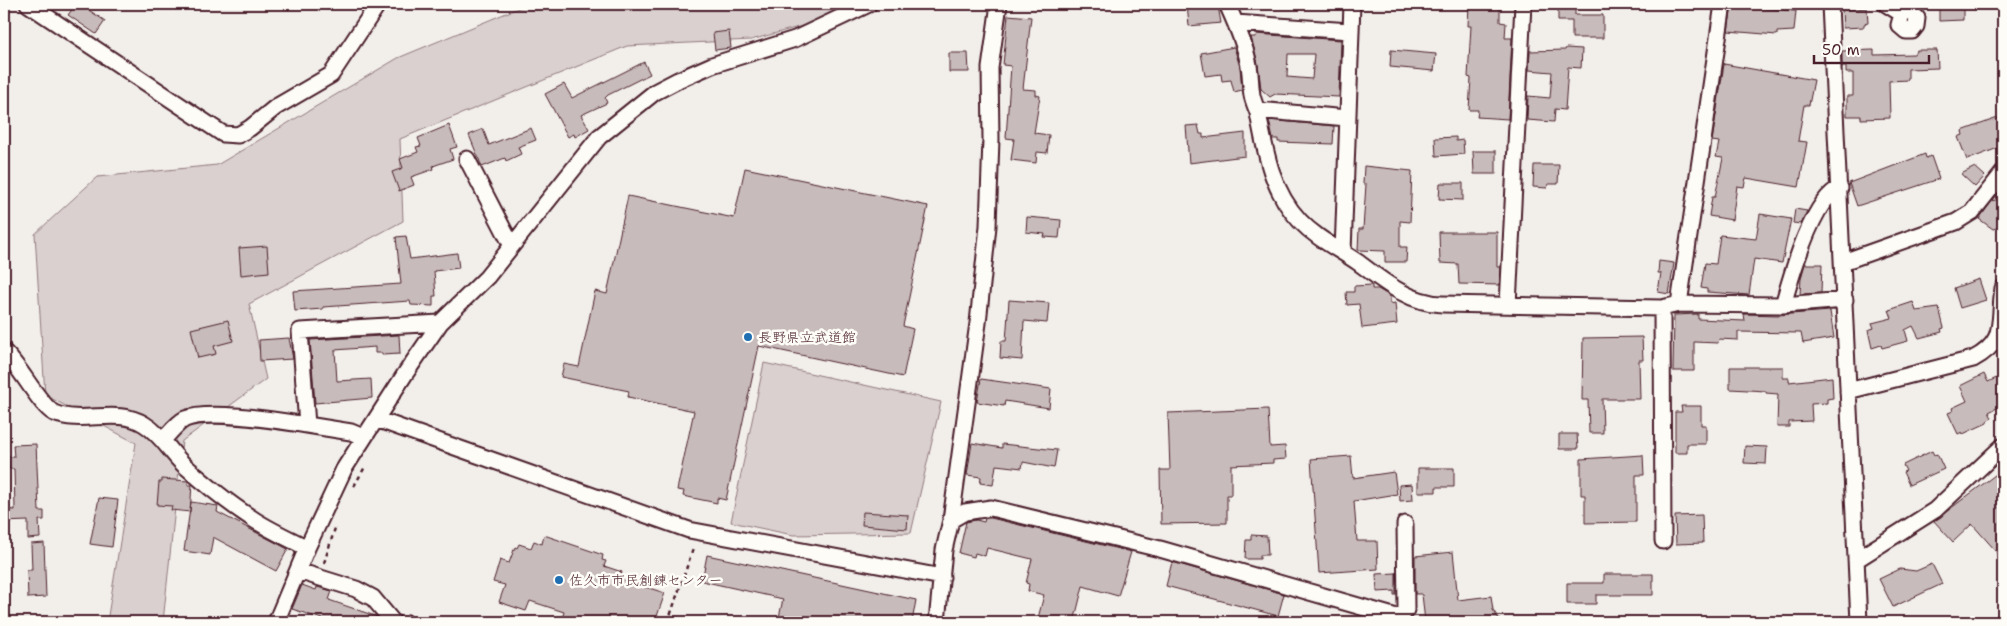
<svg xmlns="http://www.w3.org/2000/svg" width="2007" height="626" font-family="'Shantell Sans','Klee One',sans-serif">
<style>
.green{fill:#d9d0cf;stroke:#92787d}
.building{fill:#c8bbbb;stroke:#4a1f2b;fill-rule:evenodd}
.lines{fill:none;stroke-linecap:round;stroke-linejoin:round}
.minor-casing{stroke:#4a1f2b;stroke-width:19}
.path{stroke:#4a1f2b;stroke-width:2.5;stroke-dasharray:4 4;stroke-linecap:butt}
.minor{stroke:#fdfcf7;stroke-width:15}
.poi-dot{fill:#1f6fb2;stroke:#fdfcf7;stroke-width:2}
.labels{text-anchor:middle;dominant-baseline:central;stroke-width:5;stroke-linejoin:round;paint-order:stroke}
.poi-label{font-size:14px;fill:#4a1f2b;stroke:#fdfcf7;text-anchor:start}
</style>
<rect width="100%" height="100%" fill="#f2efeb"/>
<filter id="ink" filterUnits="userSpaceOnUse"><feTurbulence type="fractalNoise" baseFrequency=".02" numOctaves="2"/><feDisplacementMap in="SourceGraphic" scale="10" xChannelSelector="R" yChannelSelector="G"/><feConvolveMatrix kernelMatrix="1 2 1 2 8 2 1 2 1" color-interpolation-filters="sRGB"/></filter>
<g filter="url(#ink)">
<!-- green -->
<path class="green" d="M528,4H848L817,22L751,40L627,46L400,139L403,221L249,304L266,379L182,441L163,622H107L136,443L45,395L35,234L97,177L217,165L398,58Z
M764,363L941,402L911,533L793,535L731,522Z"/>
<!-- building -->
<path class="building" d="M76,4H80L105,21L96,34L68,15Z
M1187,4H1213V7L1218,6L1221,23L1189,26Z
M1469,4H1500V22L1506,23L1505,38H1512L1508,119L1477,117L1478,110H1469L1471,78L1468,77L1471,26H1468Z
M1558,4H1575V15H1603V38H1572V21H1558Z
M1939,4H1963V20L1939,21Z
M1732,6L1796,11L1794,31L1777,32V35L1728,31Z
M1867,8L1868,23L1864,24V27L1843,28L1842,10Z
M1008,15L1031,17L1023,89L1036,90V95L1040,96L1034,133L1049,135L1047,153L1037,152L1036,163L1011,160L1014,139L1006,138L1011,66L1003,65Z
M729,31L731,48L715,50L713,33Z
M1256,34L1341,40L1339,97L1275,94L1270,97L1261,89L1258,64L1251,37H1255ZM1288,54H1314L1312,79L1287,77Z
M1234,47L1240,67L1242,90L1234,92L1231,80L1222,81L1221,74L1205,76L1201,53Z
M1566,48L1582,49L1581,68L1568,67L1565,110L1555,109L1554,122L1527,120L1528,96L1550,98L1552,72L1529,70L1530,51L1565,50Z
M1391,50L1436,54L1434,71L1390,67Z
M1874,50V55L1914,54L1917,50H1937L1938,68L1908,69V80L1889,81L1890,118L1861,119V116H1847V96H1853V73H1846V67H1842V51Z
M949,53H968L969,72H949Z
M644,62L650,74L608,95L605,98L607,103L581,115L589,129L575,137L574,134L568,137L545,94L564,84L572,98Z
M1724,64L1814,80L1809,105H1804L1798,141L1807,142L1799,187L1746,178L1744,187L1737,186L1732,220L1709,216L1712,197H1715L1723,158L1716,157L1719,142L1712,141Z
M2003,116V146L1967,160L1958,137L1963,135L1962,131Z
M1269,120L1334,126L1333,144L1278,142V139H1273Z
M449,125L457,147L450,149L453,159L433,166L434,169L411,177L414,185L399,191L392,172L403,168L400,159L418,152L416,147L421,146L418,138Z
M1198,125L1200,134H1203V138L1245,133V156L1189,163L1186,126Z
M531,128L536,140L518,147L521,154L506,161L505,158L482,167L469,135L483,129L489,145Z
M1456,137V141L1463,140L1464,154L1436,156L1435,138Z
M1473,151H1496V174H1474Z
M1925,154L1926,158L1931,156L1939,179L1857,206L1849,183Z
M1534,165H1559L1558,184H1548L1547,188L1533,187Z
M1364,166L1412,171L1410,222L1400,221V247H1407L1406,262H1385V251L1358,250L1359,229H1363L1366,184H1363Z
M1975,167L1985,176L1975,187L1961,174Z
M745,168L928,206L903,326L913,329L903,377L759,346L726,500L717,498V503L683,496L684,491L677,490L694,411L628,397L629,391L561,377L564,364L579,367L595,291L607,294L628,196L734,218Z
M1440,183H1463V200L1439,199Z
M2003,198V226L1993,229L1979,219L1992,201Z
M1795,209L1807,211L1801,224L1793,223Z
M1760,214L1791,219L1782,263L1754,259L1749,295L1707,292V289L1701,288L1705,263L1716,264L1720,235L1756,239Z
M1027,217L1061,220L1059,238L1044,237L1045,234L1026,232Z
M1439,232H1497V267H1501L1500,285L1459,284L1458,264L1440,263Z
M406,236L410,259L457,253L459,268L434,271L436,296H433V306L411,305L410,301L323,307V309L295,311L293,291L401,284L396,237Z
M267,246L269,272L241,275L239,248Z
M1659,261L1674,263L1669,294L1658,292L1661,273H1658Z
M1805,264H1822L1821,293L1800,294L1801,278Z
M1979,279L1986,300L1960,308L1954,288Z
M1372,285V289H1378L1390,296V304L1395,303L1397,324L1362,328L1359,304L1347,305L1346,292H1354V286Z
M1009,300L1049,303L1047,323L1024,321L1022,360L1000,358L1001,341H1006Z
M1913,302L1916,311L1939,308L1944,328L1941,329L1942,332L1919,338L1913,326L1905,330L1908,341L1882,348L1881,345L1872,348L1868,330L1874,328L1872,323L1892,318L1889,310Z
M1830,311L1834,338L1803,343L1801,333L1738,332V340L1719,339L1718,343L1694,342V371H1673L1674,315L1698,314V319L1745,321L1744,314L1778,315Z
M228,320L233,341L214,346L216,354L198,358L191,329Z
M399,335L400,354L382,355V353H375V347L335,350L337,381L371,379L372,398L315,403L310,340Z
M1642,337L1643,360H1639L1640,399H1602L1603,433H1589L1588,400H1582L1583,338Z
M289,338L293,359L260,361L259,340Z
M1730,367H1783V378H1789V382L1832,377L1833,398L1827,399V403L1811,404L1812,421L1789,422V427H1777L1778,394L1766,393V391L1730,389Z
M1984,374L1988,382L2003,375V405L1989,412L1992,418L1987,421V423L1963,434L1962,432L1958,434L1948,413L1953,411L1952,408L1967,401L1960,386Z
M981,379L1051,389L1049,408L1005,401L1004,406L977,402Z
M1681,406H1701V425H1706V444H1687V453H1675V412H1682Z
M1268,409L1270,447L1285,446L1286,459L1273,460V463L1231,465V495H1227V523L1161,524L1160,470H1170L1168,413Z
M1559,434H1577L1578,449H1559Z
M972,443L1002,448V444L1057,450L1054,468L1023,462L1022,468L996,465L993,485L980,483L981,477L967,475Z
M36,444L39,511H44V520H39L40,538L28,539V521L4,522V509L15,510L14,469H9L8,457H14L13,445Z
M1745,446L1767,447L1766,464L1744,463Z
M1932,451L1934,455L1937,454L1944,469L1909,485L1903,472L1906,471L1903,465Z
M1643,455L1644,475H1636V522L1585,523V495H1581V459Z
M1351,456L1353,478L1394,472L1397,494L1354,501L1357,541H1377L1378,569L1319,573L1311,459Z
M1418,468H1454V487H1436V492H1418Z
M2003,469V559L1972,524L1953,542L1934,521Z
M162,479L188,481V485H192L190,512L171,510L172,506L157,505L159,482H162Z
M1412,484L1413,500L1400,501L1399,485Z
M99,498L118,500L112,547L90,544Z
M191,502L218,506L217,512L288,549L276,571L213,537L210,555L184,551Z
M863,512L908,515L907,529L862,525Z
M1702,515L1703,543L1676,544L1675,516Z
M985,518H991L1131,552L1118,596L1083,586L1074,622H1037L1044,595L1028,591L1029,584L1026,583L1032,559L987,548L985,556L975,553L974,557L959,553L966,522L976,520L984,522Z
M544,535L603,555L602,560L606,561L604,566L622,572L620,579L665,593L655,622H561L564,612L530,601L526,611L499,602L505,585L493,582L500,560L509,563L515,547L517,548L519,544L531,548L534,541L542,544Z
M1251,535L1267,536L1268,555H1260V559H1245L1246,540H1251Z
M44,543L46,597L28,598L27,570H32L31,544Z
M1453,552L1458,600L1491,596L1493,610L1501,622H1425L1422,594H1415V556Z
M707,555L916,600L912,622H778L783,599L702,581Z
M1172,562L1284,594L1278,616L1166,586Z
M1932,564L1942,584L1893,607L1879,579L1900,569L1916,571Z
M1396,573V595H1394V591L1377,592L1376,574Z
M1604,574H1653V595H1596V604H1567V583H1604Z
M302,585L316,590L317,587L332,591L329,600L375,616L381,622H331L292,609Z"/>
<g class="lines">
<defs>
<path id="minor" d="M28,4L223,134L238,135L250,128L276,107L331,75L378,4
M1227,4C1235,22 1244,41 1248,61C1251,72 1250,83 1252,95C1253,101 1256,107 1258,113C1265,151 1272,192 1300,221C1317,239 1339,249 1359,263C1384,282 1410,303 1442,304L1662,308L1679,304L1783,305L1845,300
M1830,4L1859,622
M1886,4L1902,14L1911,12L1917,18L1916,26L1912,31H1906L1899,25L1902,14
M1236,23L1350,31
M1257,110L1347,118
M467,159L512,246
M1343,252L1352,4
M1843,262L1956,222L1972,212L2003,173
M1679,304L1723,4
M1508,305L1523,4
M1783,305C1791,277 1812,199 1840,188
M1662,308L1663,541
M4,352C20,366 40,406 54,413C83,425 116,407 144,424C161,434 170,452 184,465C204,483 227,502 250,517C267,529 288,538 307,548
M1848,391L1973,359C2007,341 1998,324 2003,288
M376,419L689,530L942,577
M363,437L351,432L307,425L300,331L440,323
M163,440C169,434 177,423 185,419C209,409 280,421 307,425
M951,520L965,512L991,508L1160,549L1400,618L1406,610L1405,524
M1856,560L1935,510L2003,446
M298,571L356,589L373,598L393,622
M276,622L307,548L344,469L405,374L440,323L487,277L599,137L655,92L678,80L712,65L795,39L869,4
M937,622L944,550L951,520L978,323L988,226L991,139L990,68L999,4"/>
</defs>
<!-- minor casing -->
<use href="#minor" class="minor-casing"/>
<!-- path -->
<path class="path" d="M354,486L365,467
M324,563L336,525
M407,614L423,622
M668,622L693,549"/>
<!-- minor -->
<use href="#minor" class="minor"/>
</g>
</g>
<!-- markers -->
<g class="poi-dot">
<circle cx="748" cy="337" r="5"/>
<circle cx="559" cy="580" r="5"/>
</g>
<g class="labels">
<!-- poi labels -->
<g class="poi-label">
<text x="758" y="337">長野県立武道館</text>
<text x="569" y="580">佐久市市民創錬センター</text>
</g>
</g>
<!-- margin -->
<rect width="2007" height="626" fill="none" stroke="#fdfcf7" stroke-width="20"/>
<rect x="10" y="10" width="1987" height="606" fill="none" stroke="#4a1f2b" stroke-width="2" filter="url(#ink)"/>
<!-- scale -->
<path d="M1814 55v8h115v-8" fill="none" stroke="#4a1f2b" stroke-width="2.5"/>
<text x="1822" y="55" font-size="15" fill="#4a1f2b" stroke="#fdfcf7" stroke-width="4" paint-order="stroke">50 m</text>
</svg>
